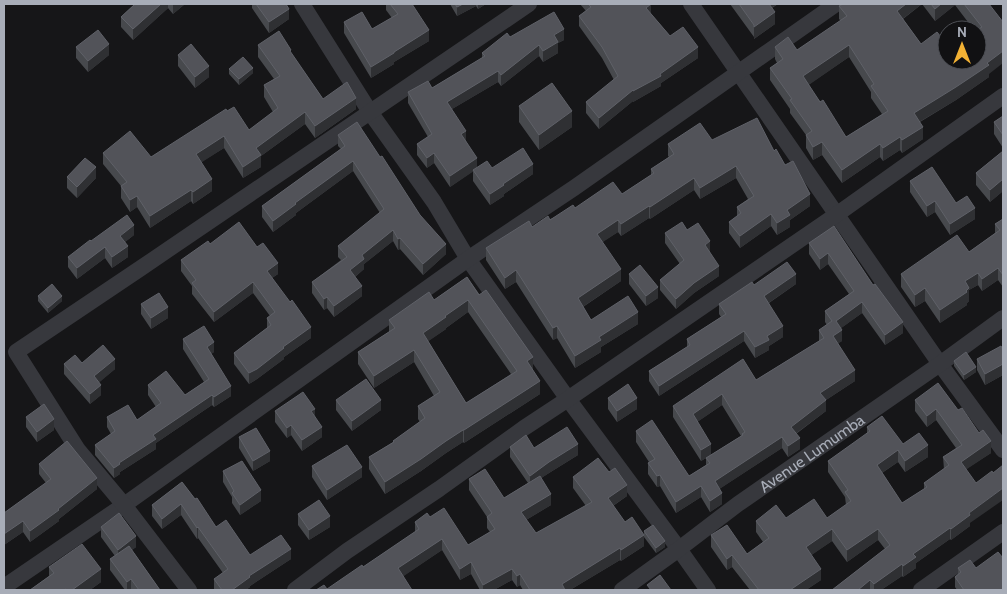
<svg xmlns="http://www.w3.org/2000/svg" width="1007" height="594" font-family="Cabin,sans-serif">
<style>
.lines{fill:none;stroke-linecap:round;stroke-linejoin:round}
.street{stroke:#37383d;stroke-width:16}
.wall{fill:#47494d;fill-rule:evenodd}
.shaded-wall{fill:#2f3033}
.building{fill:#525359;stroke:#5f6168;fill-rule:evenodd}
.labels{text-anchor:middle;dominant-baseline:central;stroke-width:4.5;stroke-linejoin:round;paint-order:stroke}
.street-label{font-size:16px;fill:#a8adb8;stroke:#111113}
</style>
<rect width="100%" height="100%" fill="#161618"/>
<g class="lines">
<!-- street -->
<g class="street">
<path d="M302,4L370,112L434,202L468,259L568,399L679,549L708,590"/>
<path d="M691,4L940,364L1003,450"/>
<path d="M4,587L124,505L468,259L574,188L836,4"/>
<path d="M189,590L124,505L78,450L16,352L141,268L529,4"/>
<path d="M295,590L347,551L439,489L524,428L568,399L836,215L1003,96"/>
<path id="s1" d="M622,590L679,549L738,504L940,364L1003,318"/>
<path d="M921,590L1003,532"/>
</g>
</g>
<!-- wall -->
<path class="wall" d="M135,4H185L173,14L168,8L133,40L121,27V17Z
M252,4H286L289,19L269,33L252,8Z
M386,4H413V6L429,41L394,62V64L371,78L344,33V22L372,29L392,18L386,10Z
M450,4H486L478,9L476,6L457,16Z
M580,4H651V14L670,36L698,58L661,83V86L633,102V101L599,129L586,113V102L614,80L602,58L579,26V16L586,11Z
M730,4H778L772,8L775,24L754,39V37Z
M843,4H991L990,5L989,77L956,100L920,122L923,139L902,153L900,150L883,161L880,157L842,183L822,155L813,160L806,148V135L790,113V109L770,80V68L777,63L775,59V47L797,50L841,21L839,19V6ZM922,4L935,21L955,5L974,30H977L947,60L921,44L903,19ZM849,57L871,92V98L882,114L846,137L808,85Z
M510,37L564,40L558,43V53L543,62L539,56L501,86L498,82L452,109L466,141L477,168H492L533,174L504,194V196L490,205L473,181V171L450,187L434,163L427,168L417,155V144L428,137L408,103V92L432,88L482,58V53Z
M258,45L291,53L323,99L356,109L315,138L305,124L261,156V167L243,178L224,148L201,162L212,191L193,204L191,201L150,228L137,207L130,212L121,198V186L103,164V153L151,157L227,111L249,130L273,112L264,97V85L274,79L258,57Z
M76,47L109,55L88,72L76,58Z
M178,55L209,77L195,88L178,66Z
M229,69L253,73L239,85L229,74Z
M519,106L572,127L539,150L519,122Z
M1003,116V148L994,134V122Z
M338,135L446,254L423,275L400,249L398,250L393,241L364,264V269L355,277L362,296L334,317L327,308L324,310L312,293V282L341,260L338,257V246L380,213L353,171L296,213V215L273,232L262,217V206L341,149L338,146Z
M712,140L774,151L785,165L810,206L790,220V227L777,235L771,226L740,248L729,233V222L737,216V207L748,199L736,178L700,199L694,190L650,219L649,218L621,236L618,232L602,242L621,281L583,307L591,320L638,324L601,347V352L575,368L557,338L553,340L516,282L505,289L486,260V248L575,208L622,194L651,175V169L669,157L668,156V144Z
M1003,151V191L990,202L976,185V173Z
M67,177L96,178L77,198L67,188Z
M910,181L956,203L975,219L950,235L935,212L927,217L910,192Z
M1003,219V287L998,280L982,291L978,285L969,290V301L967,303V305L940,323L925,301L915,307L901,287V274L969,252L995,233V224Z
M834,226L903,333L885,345L862,313L841,328L842,341L838,343L855,381L826,400V411L796,434L800,449L788,457L782,448L719,489L722,504L710,512L701,497L676,513L660,486L657,487L648,474V463L649,462L636,442V431L689,476L706,465V458L741,436L722,405L697,422L711,455L701,461L673,417V406L756,380L819,341V330L827,325L825,322V311L849,294L828,264L820,270L809,254V243Z
M687,230L710,251L709,252L719,276L694,293L676,309L660,290V280L680,264L665,243V233Z
M134,235L125,242L128,257L112,268L105,258L77,279L68,267V257L91,241Z
M210,244L278,274L272,278L311,338L284,357V359L257,379L249,384L234,364V353L267,328V318L270,316L253,293L214,322L192,294V286L181,271V260Z
M629,274L658,298L646,306L629,284Z
M467,277L533,369L532,370L540,394L464,443L463,442L446,453L421,471L385,494L369,469V457L393,442V441L420,422L418,419V406L434,396L414,362L374,388L358,364V352L389,332V320L434,300ZM468,312L511,374L466,403L428,341L446,329V328Z
M796,284L769,303L783,337L769,346V350L755,358L744,341L659,396L649,381V371L687,347V339L721,317L719,314V304L754,285Z
M38,296L62,301L48,313L38,301Z
M141,304L168,318L151,329L141,314Z
M183,339L214,352L211,354L231,396L214,407L212,405L156,443V449L120,472V474L114,478L95,455V445L111,434L107,427V417L137,420L156,407L148,395V385L185,395L204,382L183,349Z
M1003,350V375L985,385L977,370V359Z
M954,361L976,372L964,380L954,366Z
M82,363L115,369L99,382L101,395L90,404L64,374V364Z
M608,398L637,409L617,422L608,409Z
M336,400L381,410L352,431L336,410Z
M915,400L958,410L991,453L966,469L970,526L951,540L950,539L916,563V568L903,577L902,576L881,590H832L885,549L878,540L847,562L832,541L811,555L821,580L806,590H750L732,567L727,570L711,547V535L747,554L763,542L756,532V521L786,518H827L846,505L845,497L828,472V461L867,434V427L928,457L905,472L898,462L882,473L902,503L924,489V483L944,469L943,457L956,448L936,420L927,427L915,411Z
M275,411L315,416L322,437L302,451L291,435L287,438L275,422Z
M26,417L54,430L37,442L26,427Z
M239,437L270,461L253,471L239,448Z
M510,447L534,448L578,455L541,478L551,505L526,520L536,533L586,506L573,488V477L627,496L613,506L625,522L644,535V531L665,547L656,553L644,537V546L621,561L620,560L570,590H523L520,585L517,587L512,580L494,590H480L471,574L460,580L442,550L403,576L327,589L363,567L415,532V522L430,517L468,545L490,532L487,528V517L469,490V479L504,498L528,483L510,457Z
M39,464L97,489L59,519V521L30,542L23,532L4,545V513L46,483L39,474Z
M312,466L362,477L327,500L312,477Z
M223,471L261,501L240,515L232,503V497L223,482Z
M182,482L216,527L250,555L291,559L250,586V587L246,590H214V579L223,573L198,538L197,539L181,515L162,529L152,516V505Z
M298,514L330,527L309,540L298,525Z
M101,527L136,547L132,550L160,590H125L110,570V559L115,556L101,537Z
M49,567L101,582L90,590H30L49,576Z
M958,568H976L1003,590H957L955,587V577L958,574Z"/>
<!-- shaded-wall -->
<path class="shaded-wall" d="M161,4H168V8L133,40V29Z
M173,4H185L173,14Z
M463,4H476V6L457,16V7Z
M478,4H486L478,9Z
M651,4V15L646,8Z
M765,4H778L765,11Z
M906,4H922L897,23V11Z
M941,4H955V5L935,21V9Z
M289,9V19L269,33V22Z
M775,12V24L754,39V27Z
M564,29V40L558,43V53L543,62V51L554,35Z
M429,30V41L394,62V64L371,78V67Z
M109,44V55L88,72V61Z
M539,45V56L501,86V75Z
M849,45V57L803,89V76Z
M698,47V58L661,83V86L633,102V91Z
M1003,51V63L989,74V77L956,100L914,125V113Z
M209,66V77L195,88V77Z
M253,68V73L239,85V79Z
M498,71V82L447,112V102Z
M633,90V101L599,129V118Z
M356,98V109L315,138V126Z
M572,111V127L539,150V135Z
M305,112V124L261,156V167L243,178V167L256,148Z
M923,127V139L902,153V140Z
M466,131V141L461,145V134Z
M224,136V148L196,166V154Z
M900,137V150L883,161V148Z
M822,142V155L813,160V147Z
M880,144V157L842,183V170Z
M434,153V163L427,168V158Z
M477,158V169L450,187V176Z
M353,161V171L296,213V215L273,232V221L295,203Z
M533,164V174L504,194V196L490,205V194L503,184Z
M736,166V178L700,199V188Z
M96,167V178L77,198V187Z
M694,178V190L650,219V207Z
M212,179V191L193,204V192Z
M1003,179V191L990,202V190Z
M191,190V201L150,228V216Z
M810,194V206L790,220V227L777,235V223L787,210Z
M137,196V207L130,212V200Z
M935,201V212L927,217V206Z
M649,206V218L621,236V224Z
M975,208V219L950,235V224Z
M771,214V226L740,248V236Z
M618,220V232L597,246V234Z
M134,225V235L120,246V236Z
M393,230V241L364,264V269L350,281V270L362,255Z
M400,238V249L398,250V239Z
M710,241V251L705,255V245Z
M446,244V254L423,275V264Z
M128,246V257L112,268V257Z
M105,247V258L77,279V268Z
M828,253V264L820,270V259Z
M278,263V274L267,281V271Z
M719,266V276L694,293L676,309V299L694,283Z
M998,268V280L982,291V279Z
M621,269V281L578,310V298Z
M516,270V282L505,289V278Z
M978,273V285L969,290V301L967,303V305L940,323V310L965,281Z
M796,274V284L764,306V296Z
M253,282V293L214,322V312Z
M362,286V296L334,317V306Z
M658,287V298L646,306V296Z
M925,288V301L915,307V295Z
M62,296V301L48,313V308Z
M327,297V308L324,310V299Z
M468,300V312L446,328V329L423,345V333L445,316Z
M862,302V313L836,332V321Z
M168,307V318L151,329V318Z
M638,312V324L601,347V352L575,368V356L599,337Z
M903,322V333L885,345V335Z
M557,326V338L553,340V328Z
M783,326V337L769,346V350L755,358V347L767,336Z
M311,327V338L284,357V359L257,379L249,384V373L283,347Z
M842,330V341L833,347V336Z
M744,331V341L659,396V386Z
M214,342V352L207,357V347Z
M414,350V362L374,388V376Z
M533,357V369L527,374V361Z
M115,359V369L94,387V376Z
M1003,364V375L985,385V374Z
M976,367V372L964,380V375Z
M855,370V381L826,400V411L791,437V427L820,393Z
M540,381V394L464,443V430Z
M101,385V395L90,404V394Z
M231,386V396L214,407V397Z
M722,394V405L693,425V414Z
M212,395V405L156,443V449L120,472V474L114,478V468L119,463L153,435Z
M637,398V409L617,422V411Z
M381,400V410L352,431V421Z
M315,409V419L311,411Z
M936,409V420L927,427V416Z
M54,419V430L37,442V432Z
M291,425V435L287,438V428Z
M322,427V437L302,451V440Z
M463,430V442L446,453L421,471L385,494V482Z
M782,437V448L715,492V481Z
M800,438V449L788,457V446Z
M991,441V453L961,473V462Z
M578,444V455L549,473L530,486V476L549,462Z
M711,444V455L701,461V450Z
M928,445V457L905,472V461Z
M898,450V462L877,476V465Z
M270,451V461L253,471V461Z
M362,467V477L327,500V490Z
M660,475V486L657,487V476Z
M97,478V489L59,519V521L30,542V531Z
M627,485V496L608,509V498Z
M701,486V497L676,513V502Z
M1003,488V500L970,523V526L951,540V529L969,513Z
M261,490V501L240,515V505Z
M722,493V504L710,512V501Z
M551,494V505L521,523V512Z
M181,504V515L162,529V519Z
M330,516V527L309,540V530Z
M23,521V532L4,545V534Z
M198,527V538L197,539V528Z
M950,528V539L916,563V568L903,577V566L913,554Z
M832,529V541L806,559V547Z
M878,529V540L847,562V550Z
M644,535V546L621,561V550Z
M136,536V547L118,561V550Z
M442,539V550L398,580V568Z
M665,541V547L656,553V548Z
M620,548V560L570,590H562V584Z
M291,549V559L250,586V587L246,590H232L249,576Z
M732,555V567L727,570V559Z
M471,562V574L460,580V569Z
M902,564V576L881,590H874V584Z
M101,569V582L90,590H72Z
M512,569V580L494,590H483V585Z
M821,569V580L806,590H790Z
M520,574V585L517,587V576Z
M131,579V590H127V582Z
M870,580V590H858Z"/>
<!-- building -->
<path class="building" d="M135,4H161L133,29L121,17Z
M256,4H286L289,9L269,22Z
M390,4H412L429,30L394,52V53L371,67L344,22L362,12L372,29L398,14Z
M455,4H463L457,7Z
M588,4H651L646,8L670,36L683,27L698,47L660,74L661,76L633,91V90L599,118L586,102L618,76L602,47L579,16L591,7Z
M739,4H769L775,12L754,27V25Z
M843,4H906L897,11L921,44L937,32L945,42L947,41V60H977V30L982,27L964,4H989L1003,22V51L987,63L989,65L956,87L914,113L923,127L902,140L900,137L883,148L880,144L842,170L822,142L813,147L806,135L812,131L790,100L792,99L770,68L783,59L775,47L788,37L797,50L847,16L839,6ZM849,45L874,84L871,86L888,111L846,137L823,100L820,102L803,76Z
M931,4H941L935,9Z
M554,12L564,29L554,35L558,42L543,51L539,45L501,75L498,71L447,102L466,131L461,134L477,158L450,176L434,153L427,158L417,144L432,134L408,92L428,81L432,88L485,56L482,53L507,33L510,37Z
M98,30L109,44L88,61L76,47Z
M279,31L291,50L290,51L323,99L347,82L356,98L315,126L305,112L256,148L261,155L243,167L224,136L196,154L212,179L193,192L191,190L150,216L137,196L130,200L121,186L127,182L103,153L130,131L151,157L226,109L227,111L234,107L249,130L278,108L264,85L280,76L258,45Z
M191,44L209,66L195,77L178,55Z
M243,57L253,68L239,79L229,69Z
M552,83L572,111L539,135L519,106Z
M1003,116V135L994,122Z
M757,118L774,151L776,149L785,165L793,161L810,194L787,210L790,215L777,223L771,214L740,236L729,222L741,213L737,207L754,196L736,166L700,188L694,178L650,207L649,206L621,224L618,220L597,234L621,269L578,298L591,320L628,296L638,312L599,337L601,340L575,356L557,326L553,328L516,270L505,278L486,248L529,221L532,227L548,216L550,220L573,205L575,208L613,182L622,194L654,173L651,169L674,154L668,144L700,123L712,140Z
M357,122L380,157L382,156L420,215L446,244L423,264L400,238L398,239L393,230L362,255L364,259L350,270L362,286L334,306L327,297L324,299L312,282L347,257L338,246L384,209L353,161L295,203L296,204L273,221L262,206L345,146L338,135Z
M523,148L533,164L503,184L504,185L490,194L473,170L487,161L492,168Z
M1003,151V179L990,190L976,173Z
M85,158L96,167L77,187L67,177Z
M932,167L956,203L967,196L975,208L950,224L935,201L927,206L910,181Z
M127,215L134,225L120,236L128,246L112,257L105,247L77,268L68,257L90,240L91,241Z
M1003,219V275L998,268L982,279L978,273L965,281L969,288L966,291L967,292L940,310L925,288L915,295L901,274L957,235L969,252L1000,230L995,224Z
M239,222L257,247L263,243L278,263L267,271L290,302L292,300L311,327L283,347L284,348L257,369L249,373L234,353L271,325L267,318L275,312L253,282L214,312L192,283L196,280L181,260L208,241L210,244Z
M682,222L687,230L698,223L710,241L705,245L719,266L694,283L676,299L660,280L684,260L665,233Z
M834,226L873,285L875,284L903,322L885,335L862,302L836,321L842,330L833,336L855,370L820,393L826,400L791,427L800,438L788,446L782,437L715,481L722,493L710,501L701,486L676,502L660,475L657,476L648,463L655,459L636,431L652,420L689,476L710,463L706,458L743,435L742,434L745,432L722,394L693,414L711,444L701,450L673,406L743,359L756,380L824,338L819,330L832,321L825,311L854,291L828,253L820,259L809,243Z
M787,262L796,274L764,296L783,326L767,336L769,340L755,347L744,331L659,386L649,371L690,345L687,339L726,314L719,304L752,282L754,285Z
M640,265L658,287L646,296L629,274Z
M467,277L479,295L486,290L533,357L527,361L540,381L464,430H463L446,441L421,459L385,482L369,457L394,442L393,441L425,418L418,406L440,392L414,350L374,376L358,352L395,328L389,320L429,292L434,300ZM468,300L517,371L466,403L423,333L446,317L445,316Z
M52,284L62,296L48,308L38,296Z
M159,293L168,307L151,318L141,304Z
M204,326L214,342L207,347L231,386L214,397L212,395L153,435L156,439L119,463L120,464L114,468L95,445L115,431L107,417L128,405L137,420L161,403L148,385L166,371L185,395L209,379L183,339Z
M103,345L115,359L94,376L101,385L90,394L64,364L75,355L82,363Z
M1001,346L1003,350V364L985,374L977,359Z
M966,352L976,367L964,375L954,361Z
M366,379L381,400L352,421L336,400Z
M938,383L958,410L962,408L979,433L983,430L991,441L961,462L976,483L992,471L993,473L1003,465V488L969,513L970,515L951,529L950,528L913,554L916,557L903,566L902,564L874,584L870,580L858,590H832L890,545L878,529L847,550L832,529L806,547L821,569L790,590H759L732,555L727,559L711,535L727,525L747,554L769,538L756,521L776,505L786,518L814,499L827,518L851,501L845,492L848,490L828,461L870,431L867,427L882,416L903,444L919,433L928,445L905,461L898,450L877,465L902,503L927,487L924,483L949,465L943,457L962,445L936,409L927,416L915,400Z
M628,384L637,398L617,411L608,398Z
M303,392L315,409L311,411L322,427L302,440L291,425L287,428L275,411Z
M44,404L54,419L37,432L26,417Z
M567,427L578,444L549,462L530,476L510,447L526,435L534,448Z
M256,428L270,451L253,461L239,437Z
M67,441L97,478L58,509L59,510L30,531L23,521L4,534V513L51,479L39,464Z
M347,445L362,467L327,490L312,466Z
M598,458L609,472L615,468L627,485L608,498L625,522L632,517L644,535L621,550L620,548L562,584L565,590H530L520,574L517,576L512,569L483,585L471,562L460,569L442,539L398,568L412,590H316L324,585L327,589L362,565L363,567L419,529L415,522L427,513L430,517L444,508L468,545L495,529L487,517L492,513L469,479L485,469L504,498L540,476L551,494L521,512L536,533L592,502L573,477Z
M242,461L261,490L240,505L232,493L234,491L223,471Z
M182,482L195,499L197,498L216,527L226,520L250,555L281,535L291,549L249,576L250,577L232,590H222L214,579L228,569L198,527L197,528L181,504L162,519L152,505Z
M319,500L330,516L309,530L298,514Z
M119,513L136,536L118,550L101,527Z
M653,525L665,541L656,548L644,531Z
M82,544L101,569L72,590H67L66,589L64,590H30L54,573L49,567Z
M129,546L160,590H139L131,579L127,582L110,559Z
M998,552L1003,558V590H964L955,577L961,572L958,568L970,560L976,568Z
M660,575L671,590H651L647,585Z"/>
<g class="labels">
<!-- street labels -->
<g class="street-label">
<text stroke="none"><textPath href="#s1" startOffset="234">Avenue Lumumba</textPath></text>
</g>
</g>
<!-- border -->
<rect width="1007" height="594" fill="none" stroke="#a8adb8" stroke-width="10"/>
<!-- north arrow -->
<g transform="translate(962 45)"><circle r="24" fill="#111113" stroke="#4d4f55"/>
<path d="M0-4L9 19L0 12L-9 19Z" fill="#f2b134"/>
<text y="-8" font-size="14" font-weight="bold" text-anchor="middle" fill="#a8adb8">N</text>
</g>
</svg>
